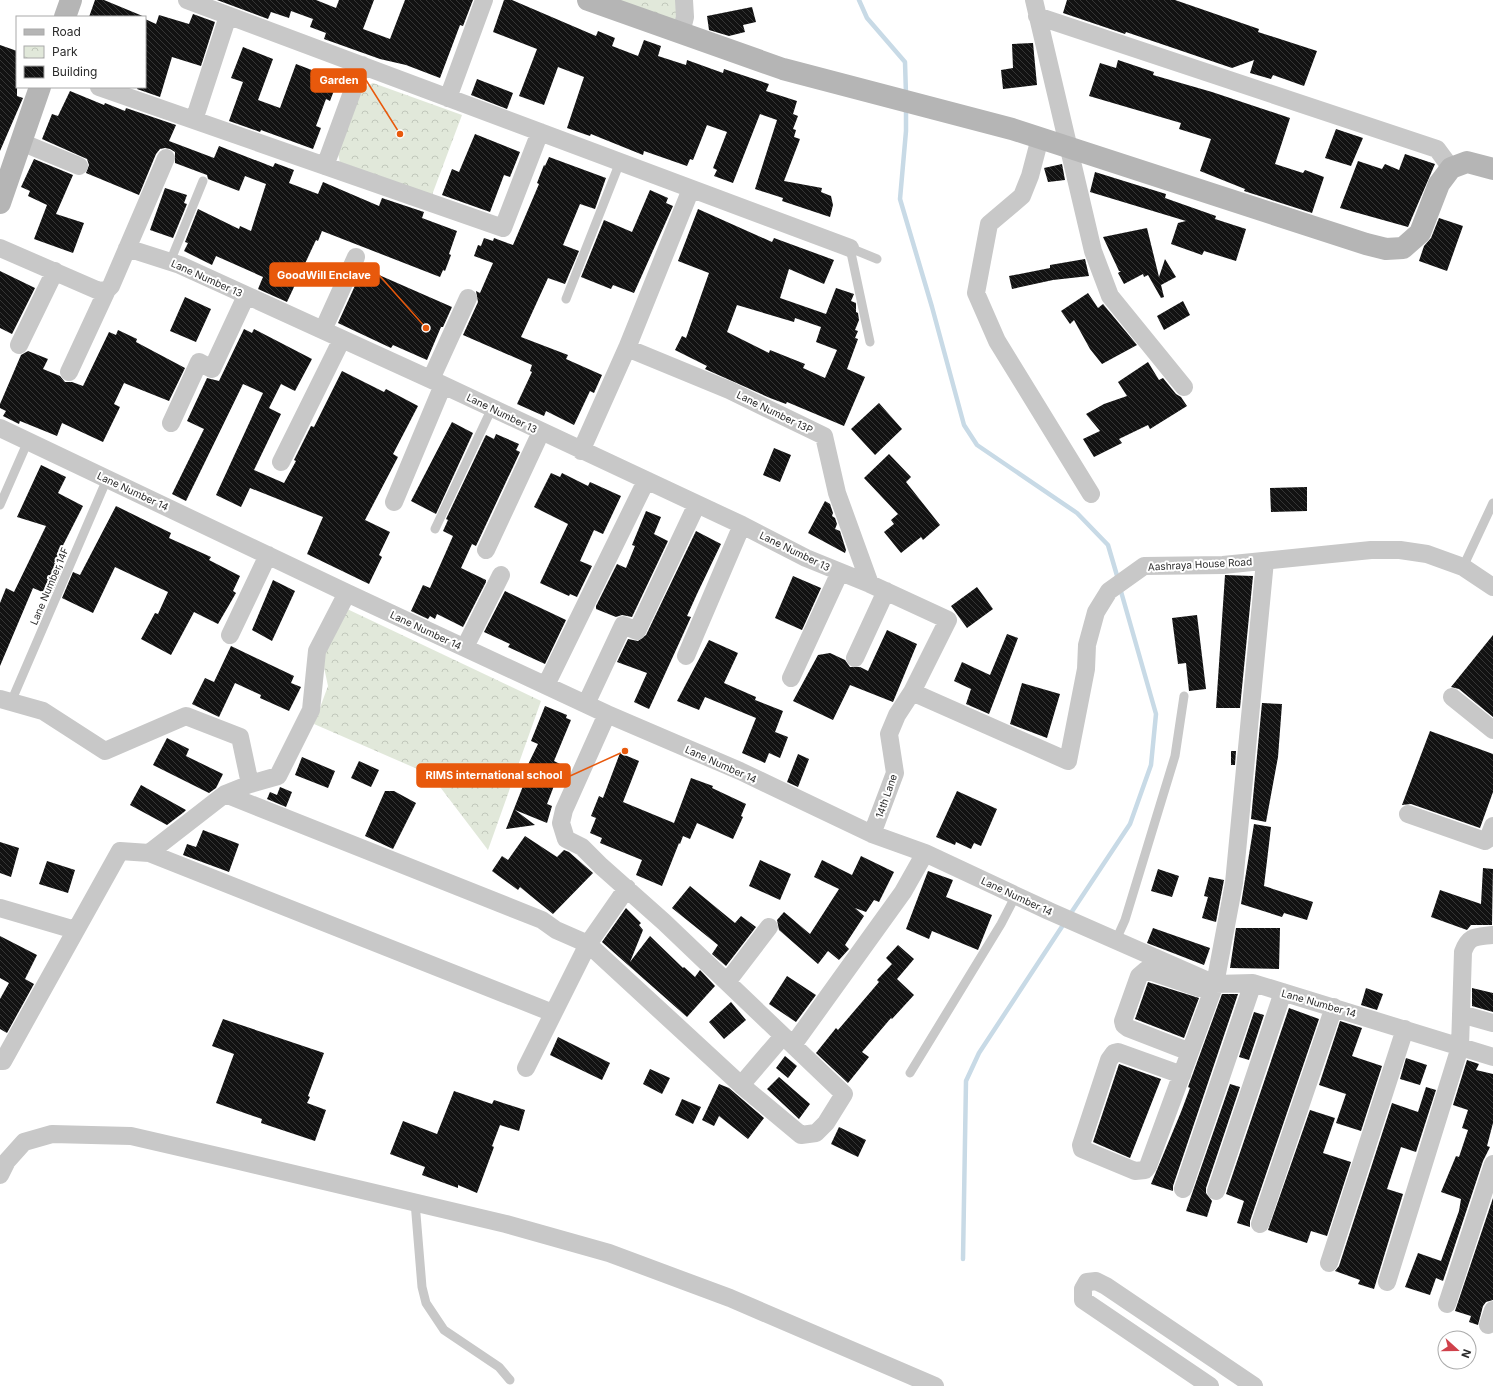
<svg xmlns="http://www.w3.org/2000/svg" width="1493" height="1386" font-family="Inter,sans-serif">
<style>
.park{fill:url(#park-crowns)}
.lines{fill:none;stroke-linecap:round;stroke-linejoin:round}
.stream{stroke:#c8dae6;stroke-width:4.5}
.building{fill:url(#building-back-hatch);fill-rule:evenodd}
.lane{stroke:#c8c8c8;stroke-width:9}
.street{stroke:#c8c8c8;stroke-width:18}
.secondary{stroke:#b5b5b5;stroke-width:22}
.labels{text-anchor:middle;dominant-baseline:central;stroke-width:4;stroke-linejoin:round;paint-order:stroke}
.street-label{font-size:10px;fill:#2b2b2b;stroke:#fff}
.leader{fill:none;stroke:#e8590c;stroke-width:1.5}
.callout-dot{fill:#e8590c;stroke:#fff;stroke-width:1.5}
.callout{fill:#e8590c;stroke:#e8590c;stroke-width:1.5}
.callout-label{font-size:11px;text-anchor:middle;font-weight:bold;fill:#fff}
</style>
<defs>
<pattern id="park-crowns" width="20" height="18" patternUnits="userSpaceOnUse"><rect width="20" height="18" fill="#e1e8da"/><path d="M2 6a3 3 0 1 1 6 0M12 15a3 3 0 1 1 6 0" fill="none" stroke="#c1c7bb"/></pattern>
<pattern id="building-back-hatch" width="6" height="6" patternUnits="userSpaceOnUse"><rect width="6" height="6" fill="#121212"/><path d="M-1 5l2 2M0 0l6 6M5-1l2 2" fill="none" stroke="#353535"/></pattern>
</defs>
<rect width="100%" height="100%" fill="#fff"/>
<!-- park -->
<path class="park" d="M601,0H682L680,29Z
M373,83L462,115L432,195L340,163L338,153L362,88Z
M345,608L541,701L488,850L434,779L422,771L314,724L328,686L322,658Z"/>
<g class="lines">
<!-- stream -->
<path class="stream" d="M859,0L867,18L905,62L906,95
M906,107V131L900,199L932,307L964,425L977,445L1077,513L1108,545L1118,579
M1069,916L1130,824L1151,765L1156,714L1120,588
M963,1259L966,1081L979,1053L1065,922"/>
</g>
<!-- building -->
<path class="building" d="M95,0H104L145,17H89Z
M217,0H316L336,8L339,0H374L363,29L390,39L405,0H473L463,26L460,25L440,78L406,65L380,59L324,39L326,33L310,27L313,19L291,11L289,18L271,12L268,19Z
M504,0H512L596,36L598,31L615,38L612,46L638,56L644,40L661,46L658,56L686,65L687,60L723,73L724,69L769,84L766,91L797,101L793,114L798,116L793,129L796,130L794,137L800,139L784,181L822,188L821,192L831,196L833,205L830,217L782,201L783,198L755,189L777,120L760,114L733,183L714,176L717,170L713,168L727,132L707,125L693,160L690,159L687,166L644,151L643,155L591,134L590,136L567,128L584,77L558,67L544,105L519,96L537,49L493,32Z
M1067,0H1175L1259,29L1258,32L1317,51L1304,86L1273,75L1271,79L1250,73L1254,60L1232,68L1126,32L1125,34L1063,13Z
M752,7L756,22L743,25L745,32L729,36L709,30L707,16Z
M193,14L215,22L201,66L172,57L160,97L137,89L138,87H145V19L156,24L159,15L189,24Z
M1033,43L1037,85L1003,89L1001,70L1013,68L1012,44Z
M0,45L17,51V96L23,98L0,151Z
M243,47L273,59L258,100L280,108L296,64L338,80L330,101L326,99L316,126L321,128L313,149L261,130L260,132L229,121L243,82L231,78Z
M1118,60L1154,72L1153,75L1212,92L1290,118L1275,164L1303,173L1305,170L1324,177L1312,213L1244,191L1245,189L1200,171L1211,139L1179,129L1181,123L1089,96L1100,63L1116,68Z
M477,79L513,93L507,109L471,95Z
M70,91L104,105L105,103L125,111L126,108L176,125L169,141L214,158L219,146L273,167L275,163L294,170L289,183L318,194L323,182L379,206L382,198L424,212L422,218L457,231L449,254L451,255L445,271L443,270L440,277L322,231L318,241L316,240L287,302L258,289L263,277L216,256L212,265L184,251L188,243L185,242L198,209L239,229L240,226L251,231L266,184L245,176L239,191L208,179L207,175L175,163V152L170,149L165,148L160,149L156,154L139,195L86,173L89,165L87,159L42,139L52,114L58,116Z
M1336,129L1363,138L1351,166L1325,158Z
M475,134L520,152L510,177L504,175L490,212L442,195L452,169L459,172Z
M1405,154L1435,164L1408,227L1340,208L1358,161L1382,169L1385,164L1399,170Z
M549,157L606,178L595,209L580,204L563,245L579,251L565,284L548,278L521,337L568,355L566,359L602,375L594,393L590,391L574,425L546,411L544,416L517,404L532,372L530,371L532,365L463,335L478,302L476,291L480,293L493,263L474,256L478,245L481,246L484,238L493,241L494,238L513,245L539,184L537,183L544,165L545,166Z
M34,159L73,175L56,214L84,223L73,253L34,239L47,205L28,196L30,191L21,187Z
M1062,164L1065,180L1048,182L1044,168Z
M1095,172L1166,194L1165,198L1216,216L1215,219L1246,229L1236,261L1204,251L1202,255L1171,244L1178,223L1186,221L1090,192Z
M165,188L187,195L184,203L187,204L173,238L150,230Z
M650,190L668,198L666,203L673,206L634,293L613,285L611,289L581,277L604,220L632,232Z
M698,209L772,242L774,238L834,260L824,284L789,269L780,298L826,314L836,288L854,294L851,301L856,303V312L858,313L859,320L855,330L858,331L855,338L858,339L847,369L865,377L844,426L787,402L786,404L770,398L705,369L707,366L675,350L682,336L686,338L709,273L678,261ZM737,305L794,322L795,318L821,327L816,342L837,350L825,378L803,368L805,364L770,350L769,353L727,332Z
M1439,218L1463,226L1447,271L1419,261L1424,246L1431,238Z
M1147,228L1159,277L1165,259L1176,277L1161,285L1164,297L1161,298L1148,275L1144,277L1143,274L1124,284L1118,273L1121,271H1119L1103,237Z
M1085,259L1089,276L1053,280L1012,289L1009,276L1050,268V265Z
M363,268L452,307L443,327H441L427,360L393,345L391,348L338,323Z
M0,271L35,288L12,334L0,328Z
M1088,293L1098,308L1103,304L1137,345L1102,364L1090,349L1074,320L1070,324L1061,311Z
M185,297L211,309L196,342L170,331Z
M1183,301L1190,315L1164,330L1157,316Z
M244,329L252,333L254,329L312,359L295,391L281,384L269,408L281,414L254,470L284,483L296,461L294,460L311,426L314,427L342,371L384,392L386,389L418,406L393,454L398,457L365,520L390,532L379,555L382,557L369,584L307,554L323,517L250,488L241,507L216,495L263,393L243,384L186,501L172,494L204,429L187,421L207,378L219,381Z
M118,330L137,339L136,342L185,368L169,401L124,383L114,404L120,407L103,442L62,423L57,436L20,421L19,424L3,416L6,411L0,408V404L21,355L28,351L48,359L43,369L60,376L65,382H72L83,386L109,332L116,335Z
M1148,362L1159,380L1163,378L1176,394L1181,397L1187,406L1150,429L1148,425L1119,439L1122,443L1094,457L1083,439L1100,431L1086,414L1104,404L1127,396L1118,382Z
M879,403L902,429L875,455L851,429Z
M452,422L473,433L436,514L411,501Z
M496,434L519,444L516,450L520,452L476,546L472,544L461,568L486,580V582L463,627L437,614L435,619L430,616L428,619L411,611L423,585L430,588L453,536L443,531L448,520L446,519L484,439L486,435L494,439Z
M774,448L791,455L780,482L763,475Z
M889,454L911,477L906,482L940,525L923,540L921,537L901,553L884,532L894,524L891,520L898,514L864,478Z
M41,465L66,477L58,493L83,506L54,563L63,567L52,593L48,591L47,594L33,588L0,666V603L6,588L14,592L46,526L17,517Z
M551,473L560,477L562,473L588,486L590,482L621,496L603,534L594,530L580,561L592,566L577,597L570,594L569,596L540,583L568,524L534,507Z
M1307,487V511L1271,512L1270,488Z
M825,501L830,504L833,513L832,516L835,518L837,524L835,529L840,531L846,550L845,553L808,533Z
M116,506L171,533L169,538L211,557L209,560L240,576L233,591L236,593L218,624L194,612L171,655L141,639L155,613L158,614L168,592L115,567L93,613L62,598L73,572L80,575Z
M646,511L661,517L654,534L668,541L632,617L622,615L616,617L596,609V606L617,564L626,568L635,546L632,545Z
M696,531L721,544L697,594L687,616L691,617L649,709L634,702L647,673L617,662L628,639L638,641L646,635Z
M1225,575L1253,576L1240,708H1216Z
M793,576L821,588L802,630L775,618Z
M273,580L295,591L272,641L252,630Z
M977,587L993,609L967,628L951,606Z
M505,591L566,620L545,664L508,647L510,644L484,632Z
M1197,615L1206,689L1189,691L1186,663L1178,664L1172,618Z
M887,630L917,644L893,702L850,685L833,720L793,701L818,655L830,653L845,660L850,667H860L868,671Z
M1007,634L1018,638L989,714L966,704L971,689L954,681L962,662L990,675Z
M1493,635V717L1459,689L1451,687Z
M709,640L738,653L724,683L756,697L755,700L783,711L775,732L788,737L780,758L769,753L765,763L742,753L756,718L705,697L699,710L677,701Z
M231,646L294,676L291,683L301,687L289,711L260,698L261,695L235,683L219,717L192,704L205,678L214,682Z
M1022,683L1060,694L1047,738L1010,724Z
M1262,703L1282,704L1278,757L1266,822L1251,819Z
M545,706L567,715L566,718L571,720L554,761L562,765L547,804L552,806L547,823L515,810L535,825L506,829L525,781L521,779L538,744L531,741Z
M1430,731L1493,754V792L1480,828L1411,804L1402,805Z
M167,738L189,749L186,756L223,774L216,788L209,793L153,765Z
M1231,751H1236L1235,765H1231Z
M620,753L639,761L623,802L674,823L691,778L713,786L712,788L746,804L741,816L743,817L733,839L697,823L690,839L683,836L680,844L679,843L662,886L636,875L642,860L600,843L602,838L590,833L596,818L591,816L599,796L603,798Z
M798,754L809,759L798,787L787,782Z
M302,757L335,771L328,788L295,775Z
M359,761L379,770L371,787L351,778Z
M141,785L186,810L184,812L167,825L130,805Z
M280,787L292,792L286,807L267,799L270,792L277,795Z
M385,791H394L416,803L393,849L365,836Z
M957,791L997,809L981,846L974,843L971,849L956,842L955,845L936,837Z
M1254,824L1271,827L1264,886L1313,902L1307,920L1284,913L1282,917L1241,904Z
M203,830L239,844L229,872L183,855L187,844L196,847Z
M525,836L557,857L564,850L569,852L593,873L553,914L520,887L518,890L492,871L502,856L508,860Z
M0,842L19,848L11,877L0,873Z
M861,856L894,872L879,902L874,900L866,912L855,908L864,916L845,945L849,949L839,960L828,951L818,964L779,930L777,920L784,912L810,934L839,889L814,877L822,860L852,875Z
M760,860L791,874L780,900L749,886Z
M47,861L75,870L68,893L39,884Z
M1483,868L1493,869L1492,925H1471L1467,930L1431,917L1440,890L1481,904Z
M1158,869L1179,876L1172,897L1151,891Z
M928,871L953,880L946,897L992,915L978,950L932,931L929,939L906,929Z
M1209,877L1224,880L1216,922L1202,918L1208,897L1204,896Z
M690,886L735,923L741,916L756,927L726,966L712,954L718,945L672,908Z
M626,908L641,923L639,925L643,930L630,962L650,936L683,968L684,967L695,977L700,970L715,986L687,1017L602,942Z
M1153,928L1210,948L1204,965L1147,943Z
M1236,928H1280L1279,969L1230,968Z
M0,936L37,955L25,979L34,984L7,1033L0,1029V999L9,983L0,978Z
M898,945L914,959L897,979L914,995L892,1019L891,1018L862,1052L869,1057L848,1083L816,1053L836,1028L838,1030L879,982L877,980L892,964L886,958Z
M787,976L816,995L796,1022L769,1004Z
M1148,982L1199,998L1184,1038L1135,1019Z
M1366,988L1383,994L1377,1010L1361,1005Z
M1472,988L1493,993V1012L1472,1006Z
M1222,994H1238L1173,1186V1191L1151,1184L1181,1112L1190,1088L1188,1087Z
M731,1002L746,1020L724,1039L709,1022Z
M1289,1008L1319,1019L1250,1221V1227L1237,1223L1244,1201L1226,1194Z
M1254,1012L1264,1015L1249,1060L1239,1057Z
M223,1019L324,1053L308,1096L310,1097L307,1103L326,1110L315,1141L261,1123L262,1119L216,1103L234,1054L212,1046Z
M1340,1021L1362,1028L1352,1056L1382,1066L1361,1131L1336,1123L1346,1094L1319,1085Z
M558,1037L610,1063L602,1080L550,1055Z
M785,1056L797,1066L788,1078L776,1068Z
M1406,1058L1427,1065L1420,1085L1400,1079Z
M1467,1060L1479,1064L1476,1070L1493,1074V1123L1487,1146L1490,1147L1483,1161L1443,1281L1436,1278L1430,1295L1405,1287L1418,1253L1441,1261L1459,1211L1461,1199L1441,1192L1456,1156L1459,1157L1468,1130L1462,1128L1468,1110L1453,1105Z
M1119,1064L1161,1079L1130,1158L1093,1142Z
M650,1069L670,1078L662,1094L643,1084Z
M779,1077L810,1104L799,1119L767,1089Z
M719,1084L729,1088L764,1118L748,1139L719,1116L714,1126L702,1120Z
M1230,1084L1240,1087L1206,1188V1193L1212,1201L1207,1217L1186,1211Z
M1426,1087L1436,1090L1416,1152L1401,1147L1387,1189L1403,1194L1374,1289L1358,1284L1360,1280L1335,1271L1339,1266L1392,1103L1418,1112Z
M454,1091L492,1104L494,1100L525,1110L519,1131L500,1125L492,1146L494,1147L477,1193L458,1185V1188L422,1175L425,1167L390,1154L403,1121L437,1134Z
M682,1099L701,1107L693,1124L675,1115Z
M1310,1110L1335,1118L1323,1153L1351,1162L1327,1236L1311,1231L1307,1243L1268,1230Z
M839,1127L866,1140L858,1157L831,1144Z
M1493,1198V1300L1486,1302L1483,1306L1478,1325L1469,1322L1471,1316L1455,1311Z"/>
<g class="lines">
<!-- lane -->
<path class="lane" d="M850,248L870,342
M850,248L877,259
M170,262L203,181
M566,299L620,162
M0,505L28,441
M435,529L492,408
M1463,567L1493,503
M11,702L107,479
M1116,940L1125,920L1175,756L1184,696
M910,1073L1001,924L1016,895
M415,1202L422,1287L426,1303L444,1330L499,1367L510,1380"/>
<!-- street -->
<path class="street" d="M187,0L850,248
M1034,0L1093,251L1110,296L1184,387
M1037,16L1437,149L1451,168
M681,33L685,17L684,0
M99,87L503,228L540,132
M448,98L484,0
M194,120L228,16
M1040,138L1030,176L1022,196L989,224L976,293L997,341L1091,494
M21,142L79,166
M325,166L362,65
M0,248L99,291L107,290
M127,248L180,265L443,385L742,525L806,558L870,584L948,620L912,692L897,715L889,734L895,773L872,834
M323,330L356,257
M19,345L55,271
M627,348L729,390L824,436L837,493L870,584
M69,372L107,290L111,286L166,158
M431,379L468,298
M171,423L199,362L212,369L246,296
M0,428L347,593L607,714L740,771L872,834L925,853L1049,911L1215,984L1253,983L1493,1057
M581,451L627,348L691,189
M281,462L342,339
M394,502L443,385
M486,550L541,432
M230,635L268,555
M465,647L501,575
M686,656L742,525
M855,658L886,591
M791,678L840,572
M546,685L646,481
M912,692L1068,761L1086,669L1087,645L1096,612L1109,591L1144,566L1223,565L1371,550H1400L1427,554L1463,567L1493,587
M1452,697L1493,730
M0,699L43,711L105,751L186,716L240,737L250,784
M586,704L623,625L637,631L697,504
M225,794L542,920L556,930L588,944L741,1085L801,1135L816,1133L826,1123L844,1094L664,922L601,866L582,847L566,839L561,823L564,810L607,714
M1408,814L1485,841L1488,839L1493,826
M149,853L553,1013
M0,908L75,930
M727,982L769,927
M1461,1014L1493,1023
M793,1045L903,892L925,853
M1190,1052L1128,1028L1124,1025L1123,1021L1139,976L1146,970L1199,988
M0,1061H3L120,851L149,853L225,794L250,784L278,776L311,710L317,651L347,593
M526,1068L588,944L627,888
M1182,1075L1118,1052L1114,1053L1109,1060L1081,1145L1082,1149L1135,1171L1145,1170L1148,1166L1215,984L1234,883L1265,561
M741,1085L783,1036
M0,1175L7,1161L24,1142L52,1134L131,1136L235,1160L506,1224L609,1253L730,1298L935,1386
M1183,1189L1253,983
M1216,1191L1283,992
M1260,1224L1334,1007
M1329,1263L1405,1029
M1387,1282L1460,1047L1463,952C1469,935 1476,937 1493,935
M1447,1304L1493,1164
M1488,1325L1493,1310
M1210,1386L1083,1300V1289L1087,1282L1096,1281L1106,1286L1254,1386"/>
<!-- secondary -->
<path class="secondary" d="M588,0L783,69L1012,129L1366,244L1386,249L1403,248L1420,233L1439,184L1451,168L1467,162L1493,169
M65,17L71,0
M0,203L40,87"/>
</g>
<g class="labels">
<!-- street labels -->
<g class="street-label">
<text transform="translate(207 278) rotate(24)">Lane Number 13</text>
<text transform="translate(775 412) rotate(26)">Lane Number 13P</text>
<text transform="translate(502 413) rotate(26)">Lane Number 13</text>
<text transform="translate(133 491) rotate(25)">Lane Number 14</text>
<text transform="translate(795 551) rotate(26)">Lane Number 13</text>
<text transform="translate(1200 564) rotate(-3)">Aashraya House Road</text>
<text transform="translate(49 586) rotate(-67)">Lane Number 14F</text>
<text transform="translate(426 630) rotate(25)">Lane Number 14</text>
<text transform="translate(721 764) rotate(24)">Lane Number 14</text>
<text transform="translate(886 796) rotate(-71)">14th Lane</text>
<text transform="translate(1017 896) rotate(25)">Lane Number 14</text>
<text transform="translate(1319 1003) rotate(16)">Lane Number 14</text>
</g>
</g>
<!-- callouts -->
<path class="leader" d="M400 134L366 80M426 328L379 275M625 751L570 776"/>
<g class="callout-dot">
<circle cx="400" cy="134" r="4"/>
<circle cx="426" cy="328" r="4"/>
<circle cx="625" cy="751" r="4"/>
</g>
<g class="callout">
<rect x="311" y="69" width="55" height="23" rx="4"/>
<rect x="270" y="263" width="109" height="23" rx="4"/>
<rect x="417" y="764" width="153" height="23" rx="4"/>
</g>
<g class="callout-label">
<text x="339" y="84">Garden</text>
<text x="324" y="279">GoodWill Enclave</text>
<text x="494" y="779">RIMS international school</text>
</g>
<!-- legend -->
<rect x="16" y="16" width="130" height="72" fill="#ffffff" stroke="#aaaaaa"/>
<rect x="24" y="29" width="20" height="6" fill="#b5b5b5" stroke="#aaaaaa"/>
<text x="52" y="36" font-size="12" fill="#2b2b2b">Road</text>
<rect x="24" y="46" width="20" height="12" fill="url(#park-crowns)" stroke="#aaaaaa"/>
<text x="52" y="56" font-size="12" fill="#2b2b2b">Park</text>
<rect x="24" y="66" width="20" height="12" fill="url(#building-back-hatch)" stroke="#aaaaaa"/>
<text x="52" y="76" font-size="12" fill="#2b2b2b">Building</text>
<!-- north arrow -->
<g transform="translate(1457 1350) rotate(111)"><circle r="19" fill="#ffffff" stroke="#aaaaaa"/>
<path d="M0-3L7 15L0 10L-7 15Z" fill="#cf414b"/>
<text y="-6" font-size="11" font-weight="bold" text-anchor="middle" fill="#2b2b2b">N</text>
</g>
</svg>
